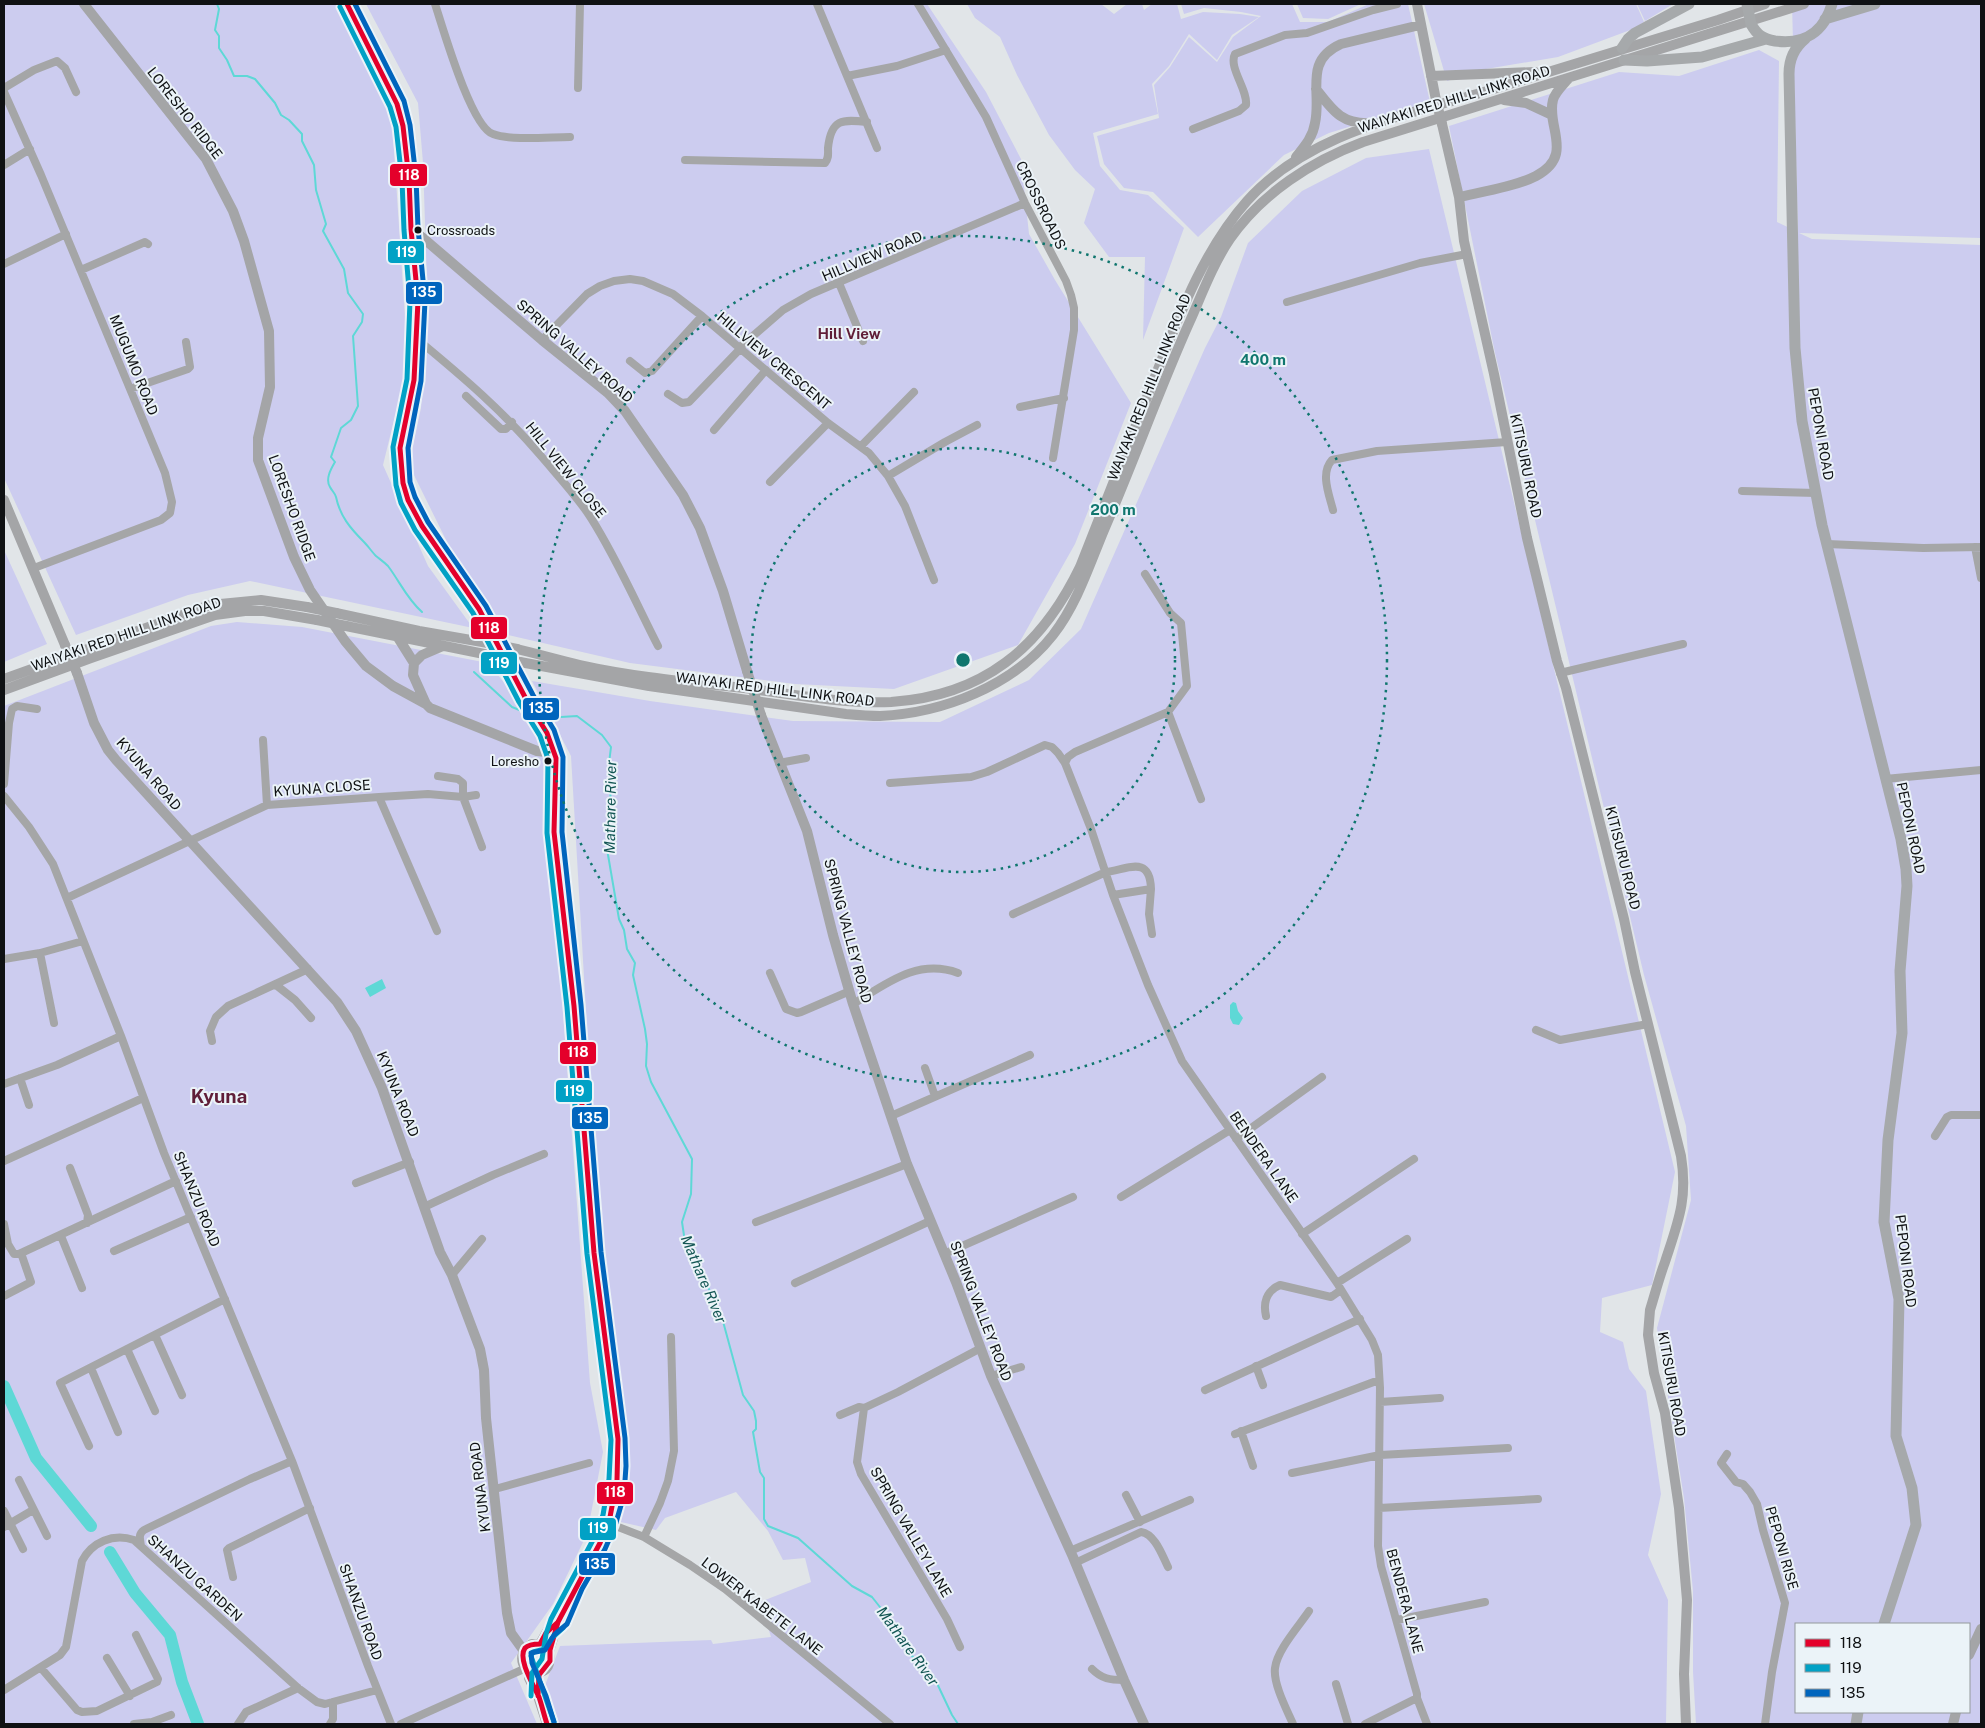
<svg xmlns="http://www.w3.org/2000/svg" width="1985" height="1728" font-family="'Public Sans',sans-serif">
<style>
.green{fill:#ccccef;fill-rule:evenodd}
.water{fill:#5ed8d6}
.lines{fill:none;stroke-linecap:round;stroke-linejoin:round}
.stream{stroke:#5ed8d6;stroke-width:2}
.river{stroke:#5ed8d6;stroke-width:12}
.street{stroke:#a5a6a7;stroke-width:8}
.secondary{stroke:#a4a5a7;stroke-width:10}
.primary{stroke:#a6a9ab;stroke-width:11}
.secondary-bridge{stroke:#a4a5a7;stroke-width:10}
.primary-bridge{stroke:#a6a9ab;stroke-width:11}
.bus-1-casing{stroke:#ebf3f8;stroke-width:9}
.bus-2-casing{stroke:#ebf3f8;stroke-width:9}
.bus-3-casing{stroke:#ebf3f8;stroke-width:9}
.bus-1{stroke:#e4002b;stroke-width:5}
.bus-2{stroke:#01a1c5;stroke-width:5}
.bus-3{stroke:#0065bd;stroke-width:5}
.ring{fill:none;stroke:#0f766e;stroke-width:2.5;stroke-dasharray:2.5 5}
.bus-dot{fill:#0f1113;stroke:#ebf3f8;stroke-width:2}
.labels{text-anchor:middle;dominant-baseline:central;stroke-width:4;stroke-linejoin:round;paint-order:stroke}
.bus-label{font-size:13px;fill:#0f1113;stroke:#ebf3f8;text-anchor:start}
.street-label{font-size:14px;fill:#0f1113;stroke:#ebf3f8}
.neighbourhood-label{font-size:15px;font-weight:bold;fill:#601e38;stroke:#ebf3f8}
.water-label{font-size:15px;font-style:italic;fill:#125553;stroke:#ebf3f8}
.district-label{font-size:19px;font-weight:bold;fill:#601e38;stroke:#ebf3f8}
.centre{fill:#0f766e;stroke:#ebf3f8;stroke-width:2.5}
.ring-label{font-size:15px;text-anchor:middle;font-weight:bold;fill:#0f766e;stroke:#ebf3f8;stroke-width:4;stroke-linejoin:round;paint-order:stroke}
.line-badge{stroke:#ebf3f8;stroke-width:2}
.badge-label{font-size:14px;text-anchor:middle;font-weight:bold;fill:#fff}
</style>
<rect width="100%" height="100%" fill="#e1e5e8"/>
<!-- green -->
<path class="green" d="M4,4H339L391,105L408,363L383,465L428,566L473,628L250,581L188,595L76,635L4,478Z
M366,4H927L986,92L1021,159L1029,234L1055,280L1131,403L1075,544L1018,645L894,689L795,684L630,663L508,635L451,550L409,465L421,408L428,312L423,163L418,103Z
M967,4H1101L1114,14L1127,4H1142L1144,10L1152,4H1177L1181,19L1203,12L1240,14L1259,17L1232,35L1217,60L1189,34L1169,66L1152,84L1158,114L1093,133L1100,166L1120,190L1148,195L1184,228L1143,340L1145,257H1109L1084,223L1095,189L1075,170L1049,135L1017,75L1000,37L975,18Z
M1181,4H1292L1300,22H1328L1369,4H1408L1430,102L1329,133L1284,155L1198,237L1153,192L1124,188L1104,164L1097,136L1159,118L1154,85L1170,67L1189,37L1217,62L1233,37L1261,16L1241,12L1204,8L1184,14Z
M1297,4H1361L1328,19L1303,18Z
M1424,4H1636L1644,22L1633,29L1558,57L1486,69L1447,81Z
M1637,4H1673L1645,21Z
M1792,4H1981V238L1799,233L1812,239L1981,245V1724H1696L1693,1672V1591L1684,1498L1657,1328L1691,1200L1686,1126L1644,975L1495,353L1449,126L1619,72L1679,76L1759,50L1779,61L1777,222L1798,232ZM1796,1624H1969V1712H1796Z
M1429,149L1675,1172L1652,1285L1602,1298L1600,1332L1623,1342L1629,1369L1646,1391L1661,1494L1648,1555L1668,1600L1666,1724H546L538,1704L560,1646L711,1640L713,1644L771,1637L760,1602L811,1582L805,1558L783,1560L768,1531L736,1492L665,1518L656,1530L612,1520L623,1484L595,1164L571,756L532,681L650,701L793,721L940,722L1029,680L1081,629L1205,348L1221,317L1248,243L1302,191L1366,158Z
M4,550L47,644L4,662Z
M237,622L302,627L488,663L506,685L544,744L549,775L548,817L551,876L560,971L590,1383L603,1452L587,1534L553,1604L511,1663L537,1724H4V706L211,626Z"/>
<!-- water -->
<path class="water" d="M382,979L386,988L370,997L365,988Z
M1233,1002L1236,1003L1238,1011L1243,1018L1239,1025L1233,1024L1230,1018V1005Z"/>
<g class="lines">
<!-- stream -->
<path class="stream" d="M217,4L219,9L215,30L219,36V48L227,60L234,76H247L255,79L275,103L281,115L289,120L302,134V141L314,165L316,190L326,224L323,231L344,269L348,293L363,314L362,322L353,336L358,406L351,420L341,428L331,457L335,462C331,469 325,479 330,487C332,491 335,493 336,497C340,516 350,528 364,542C368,546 372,552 376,556C381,560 384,562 388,566C400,582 407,599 422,612
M474,672L512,707L529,714
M545,718L577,716L602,735L611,747L609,763L611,808L607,849L619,919L624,930L627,949L635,963L633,975L645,1029L647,1044L646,1066L651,1082L692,1159L691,1194L682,1222L685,1242L694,1253L704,1279L721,1314L743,1395L754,1411L756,1421V1429L753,1432L760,1472L764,1478V1519L768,1526L798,1538L852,1586L872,1597L895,1626L902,1641L911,1655L934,1677L952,1715L958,1724"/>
<!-- river -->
<path class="river" d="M4,1386L36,1458L91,1526
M110,1552L135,1593L170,1635L182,1682L198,1724"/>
<!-- street -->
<path class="street" d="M435,4C443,28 471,127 493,134C512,141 549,137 570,137
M817,4L877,148
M918,4L986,117L1025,203L1066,281L1071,295L1074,308V330L1053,458
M847,76L897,66L946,50
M4,88L34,70L57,61L65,68L76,92
M578,88L580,4
M4,92L41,175L165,473L172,502L170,513L161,520L34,568
M1193,129L1239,111L1246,105C1248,90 1228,67 1235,54L1285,35L1307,33L1373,10L1397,4
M685,160L825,163C829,158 828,154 828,148C831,119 842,119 867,122
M4,165L30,149
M4,264L66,234
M81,270L145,242L148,244
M839,283L863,341
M1287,302L1420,263L1467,254
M417,339C463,377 503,411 541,456C558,476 577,496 591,518C617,559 636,603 658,646
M542,340L587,294L600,286L614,281L630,279L643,281L673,294L702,316L828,423L869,453L888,476L905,506L934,580
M739,348L783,310L811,294L1025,203
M630,361L645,373L652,371L702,316
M130,389L188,369L190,367L186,342
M668,394L682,403L689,402L740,349
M466,396L501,429H506L512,422
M1020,407L1064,398
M714,430L766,370
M861,446L914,392
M888,476L945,442L977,425
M770,482L828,423
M1742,491L1816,493
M1333,510C1329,494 1320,473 1332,460L1377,451L1507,442
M1827,544L1923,548L1981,547
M1975,547L1981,578
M1145,574L1170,613L1181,623L1187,686L1168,712L1201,799
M1560,673L1683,644
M263,740L267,805
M779,763L806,758
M1065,763L1068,757L1075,752L1168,712
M438,776L458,779L463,783V797L482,847
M1885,779L1981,770
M890,783L971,777L987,772L1045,745L1052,747L1058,753L1065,763L1091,829L1113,895L1148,985L1182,1061L1337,1283L1372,1340L1378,1355L1380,1388L1378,1546L1381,1566L1417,1694V1698L1365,1724
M4,784L9,723L12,709L17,706L37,709
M4,796L29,827L53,864L121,1036L164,1153L292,1461L368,1666L391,1724
M379,797L428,794L463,797L476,795
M1113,895L1151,889L1149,914L1152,934
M67,898L267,805L379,797L437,931
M1013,914L1106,872C1128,869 1150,855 1151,889
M40,953L54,1023
M4,959L40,953L83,941
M770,973L786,1009L797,1013L801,1012L850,991
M276,985L295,1000L311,1018
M853,1004C886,984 917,958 958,973
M1536,1030L1560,1040L1648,1024
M212,1041L210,1031L216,1017L228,1006L308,969
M925,1068L935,1096
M20,1078L29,1105
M4,1084L57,1065L121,1036
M891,1116L1030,1055
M1935,1136L1947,1117L1951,1115H1981
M1236,1139L1322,1077
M4,1161L143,1098
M70,1168L88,1215L87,1223
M356,1183L410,1162
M1121,1197L1230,1130
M424,1207L493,1175L544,1154
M756,1222L907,1164
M4,1224L8,1244L14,1254H19L176,1181
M1302,1234L1414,1159
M61,1236L82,1288
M114,1251L191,1217
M944,1254L1073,1197
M452,1275L482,1239
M795,1283L930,1221
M1337,1283L1407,1239
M4,1296L31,1282L21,1253
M1266,1316C1263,1303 1266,1291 1280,1285L1331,1297L1341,1290
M155,1335L182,1395
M127,1349L155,1411
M1256,1366L1263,1385
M91,1368L118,1432
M991,1376L1021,1367
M1205,1390L1360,1319
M1380,1402L1440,1398
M840,1415L859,1407L864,1408
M1241,1431L1253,1466
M1235,1434L1379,1380
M89,1446L60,1383L225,1299
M1727,1454L1721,1463L1736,1482L1743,1484L1750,1492L1757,1504L1763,1530L1785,1603L1772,1672L1765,1724
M1292,1473L1380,1455L1508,1448
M19,1480L47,1536
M495,1489L589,1463
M1126,1495L1140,1522
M1379,1508L1538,1499
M4,1511L23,1549
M608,1523L644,1537L690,1565L725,1589L890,1724
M4,1527L33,1510
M644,1537L660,1503L668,1481L674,1451L671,1337
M141,1546C140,1539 138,1534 144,1530L250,1479L292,1461
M1070,1551L1190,1500
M1075,1563L1141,1532C1155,1534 1162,1555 1168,1567
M233,1577L227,1550L229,1548L310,1508
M1397,1620L1485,1602
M960,1647L947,1619L861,1474L857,1462L864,1408L898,1392L981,1348
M107,1658L130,1696
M41,1668L77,1710L82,1712L97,1711L157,1682L158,1679L136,1635
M1092,1669C1102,1679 1110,1680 1124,1680
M1336,1684L1348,1724
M4,1690L60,1655L66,1647L82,1561C92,1542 113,1533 134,1540L298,1688L317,1702L325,1704L377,1690
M1417,1698L1427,1724
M134,1724L152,1722L171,1715
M238,1724L246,1712L298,1688
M330,1724L333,1719V1702
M401,1724L526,1668
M1293,1724C1287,1710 1273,1684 1275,1668C1277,1650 1299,1626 1309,1611"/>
<!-- secondary -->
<path class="secondary" d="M84,4L206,159L233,211L244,241L269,331L270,387L258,438V460L294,557L310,590L345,641L366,666L393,686L426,704L430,708L537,751L555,753
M347,4L397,104L403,126L409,179L411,229L418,301L417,339L414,380L400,448L403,483L408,500L422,526L479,609L526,699L547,733L556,758L554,832L574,1006L594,1253L618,1439C618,1458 621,1478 616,1496C612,1512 607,1528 600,1543C593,1558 583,1571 575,1586C567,1602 558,1621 553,1638C552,1643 549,1649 549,1653C550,1661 550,1669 541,1672C523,1677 514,1653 532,1644L544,1646L549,1652
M1417,4L1436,100
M1431,76L1535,72
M1316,89C1333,111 1342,125 1372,123
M1504,100L1526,103L1552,115
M1442,124L1459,197L1464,241L1494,374L1527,538L1557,661L1566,688L1624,919L1635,972L1681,1156C1688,1199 1678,1222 1665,1262C1659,1278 1655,1294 1650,1310L1648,1335L1654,1373L1665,1413L1679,1508L1687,1600L1684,1674L1686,1724
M1296,157C1304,147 1313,137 1315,123C1322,92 1303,61 1341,44L1420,25
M1459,197C1481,192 1517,186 1536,176C1575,155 1546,127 1553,100C1555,92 1563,85 1568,79
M411,229L423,238L542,340L608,393L625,411L683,495L700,528L723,591L747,671
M4,500L65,645
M336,613L419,631L488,643
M346,626L494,656
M397,636L414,663L413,675L426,704
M517,649C538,654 559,660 580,665C634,677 690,682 744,688C792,694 842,704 891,702C983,696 1041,648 1080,567C1103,509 1126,451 1149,392C1175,327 1200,254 1247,201C1309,132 1405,116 1490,90C1566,66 1642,43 1718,20L1765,4
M520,662L649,686L846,714C857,715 869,716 880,716C943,713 1013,686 1053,635C1077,604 1089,566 1104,530C1134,461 1159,390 1190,321C1202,294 1213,264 1230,239C1262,193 1312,161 1363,142L1804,4
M414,663L422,655L443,646
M77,673L94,723L108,750L116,760L337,1002L356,1031L382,1088L440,1252L452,1275L480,1349L484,1370L486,1418L507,1613L511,1633L524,1651
M4,679L210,605L261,600L307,607
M4,690L91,658L215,615L245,611H264L317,620
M761,715L807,831L833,935L853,1004L907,1164L956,1282L991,1376L1073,1557L1124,1680L1144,1724
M540,1644L548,1630L560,1620
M1969,1655L1981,1629
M529,1670V1678L538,1696L547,1724
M1953,1724L1956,1712"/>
<!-- primary -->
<path class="primary" d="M1825,19L1875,4
M1751,24C1757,35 1763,39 1775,41C1804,45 1824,32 1832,4
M1805,39C1794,48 1789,61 1789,74L1795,348L1802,421L1822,525L1901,839L1906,869L1907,886L1900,971L1902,1033L1888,1140L1884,1222L1899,1299L1896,1436L1912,1488L1916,1525L1884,1624
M1622,48L1628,39L1635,33L1689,4
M1624,60L1647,61L1702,57L1766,39
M1856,1724L1858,1712"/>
<!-- secondary-bridge -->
<path class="secondary-bridge" d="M1436,100L1442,124
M307,607L336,613
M317,620L346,626
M488,643L517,649
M65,645L77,673
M494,656L520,662
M747,671L761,715"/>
<!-- primary-bridge -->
<path class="primary-bridge" d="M1747,4L1751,24"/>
<defs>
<path id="bus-1" d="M347,4L397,104L403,126L409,179L411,229L418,301L414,380L400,448L403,483L408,500L422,526L479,609L526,699L547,733L556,758L554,832L574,1006L594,1253L618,1439L617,1480L610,1517L600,1543L558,1622L550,1650V1661L539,1675L538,1696
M547,1724C544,1715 542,1706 539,1697C534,1686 517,1659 525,1648C529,1644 535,1644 540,1644L546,1633L558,1622"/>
<path id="bus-2" d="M340,7L390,107L396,127L402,180L404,230L410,301L407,379L393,447L396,485L401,503L415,530L473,613L519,702L540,736L548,759L547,833L567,1007L587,1254L611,1440L609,1479L603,1515L593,1540L551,1619L546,1634L542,1659L532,1673L531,1696
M554,1722L531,1656L533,1652L545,1649L552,1638L563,1628"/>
<path id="bus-3" d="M355,4L404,101L410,125L416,178L418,228L425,301L421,381L408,448L410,482L415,497L428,522L486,606L533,695L554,730L563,757L562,832L581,1005L601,1252L625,1438L626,1466L624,1495L615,1526L605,1549L582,1589L567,1624L554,1635L545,1650L531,1653L532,1663L546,1696L554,1722"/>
</defs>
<!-- bus-1 casing -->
<use href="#bus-1" class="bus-1-casing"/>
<!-- bus-2 casing -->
<use href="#bus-2" class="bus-2-casing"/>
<!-- bus-3 casing -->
<use href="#bus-3" class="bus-3-casing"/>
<!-- bus-1 -->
<use href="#bus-1" class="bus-1"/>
<!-- bus-2 -->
<use href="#bus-2" class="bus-2"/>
<!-- bus-3 -->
<use href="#bus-3" class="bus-3"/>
</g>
<!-- distance rings -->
<g class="ring">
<circle cx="963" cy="660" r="212"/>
<circle cx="963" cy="660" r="424"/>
</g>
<!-- markers -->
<g class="bus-dot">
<circle cx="418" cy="230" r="4.5"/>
<circle cx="548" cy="761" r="4.5"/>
</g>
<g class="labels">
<!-- bus labels -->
<g class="bus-label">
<text x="427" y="230">Crossroads</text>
<text x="539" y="761" text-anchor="end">Loresho</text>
</g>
<!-- street labels -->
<g class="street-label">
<text transform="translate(1454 99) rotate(-17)">WAIYAKI RED HILL LINK ROAD</text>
<text transform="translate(185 113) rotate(52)">LORESHO RIDGE</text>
<text transform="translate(1041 205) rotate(64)">CROSSROADS</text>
<text transform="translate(872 256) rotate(-23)">HILLVIEW ROAD</text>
<text transform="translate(575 351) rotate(41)">SPRING VALLEY ROAD</text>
<text transform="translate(774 361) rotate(40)">HILLVIEW CRESCENT</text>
<text transform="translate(134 365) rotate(68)">MUGUMO ROAD</text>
<text transform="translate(1149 387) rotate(-68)">WAIYAKI RED HILL LINK ROAD</text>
<text transform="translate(1821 434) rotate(80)">PEPONI ROAD</text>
<text transform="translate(1526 466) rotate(78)">KITISURU ROAD</text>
<text transform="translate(566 470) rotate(51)">HILL VIEW CLOSE</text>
<text transform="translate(292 508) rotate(70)">LORESHO RIDGE</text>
<text transform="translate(126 634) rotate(-19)">WAIYAKI RED HILL LINK ROAD</text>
<text transform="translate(775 689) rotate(7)">WAIYAKI RED HILL LINK ROAD</text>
<text transform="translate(149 774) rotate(49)">KYUNA ROAD</text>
<text transform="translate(322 788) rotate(-4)">KYUNA CLOSE</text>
<text transform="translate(1911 828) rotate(78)">PEPONI ROAD</text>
<text transform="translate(1623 858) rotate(76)">KITISURU ROAD</text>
<text transform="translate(848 931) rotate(75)">SPRING VALLEY ROAD</text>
<text transform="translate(398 1094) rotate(68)">KYUNA ROAD</text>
<text transform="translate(1264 1157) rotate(55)">BENDERA LANE</text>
<text transform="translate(197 1199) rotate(68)">SHANZU ROAD</text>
<text transform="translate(1906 1261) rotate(83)">PEPONI ROAD</text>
<text transform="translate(981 1311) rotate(69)">SPRING VALLEY ROAD</text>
<text transform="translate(1672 1384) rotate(80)">KITISURU ROAD</text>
<text transform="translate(480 1487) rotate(-97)">KYUNA ROAD</text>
<text transform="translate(911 1532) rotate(60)">SPRING VALLEY LANE</text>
<text transform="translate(1782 1548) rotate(74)">PEPONI RISE</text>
<text transform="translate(195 1578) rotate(42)">SHANZU GARDEN</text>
<text transform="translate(1405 1601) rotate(75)">BENDERA LANE</text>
<text transform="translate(762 1606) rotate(38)">LOWER KABETE LANE</text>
<text transform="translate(361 1612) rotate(70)">SHANZU ROAD</text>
</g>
<!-- neighbourhood labels -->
<g class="neighbourhood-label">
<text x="849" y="333">Hill View</text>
</g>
<!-- water labels -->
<g class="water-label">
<text transform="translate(610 807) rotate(-89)">Mathare River</text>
<text transform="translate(704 1279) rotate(67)">Mathare River</text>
<text transform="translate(908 1646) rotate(54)">Mathare River</text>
</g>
<!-- district labels -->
<g class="district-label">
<text x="219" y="1096">Kyuna</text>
</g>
</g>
<circle cx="963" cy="660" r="8" class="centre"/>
<g class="ring-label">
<text x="1263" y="365">400 m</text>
<text x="1113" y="515">200 m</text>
</g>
<g class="line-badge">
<rect x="389" y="163" width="39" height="24" rx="5" fill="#e4002b"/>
<rect x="387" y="240" width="38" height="24" rx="5" fill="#01a1c5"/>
<rect x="405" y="281" width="38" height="24" rx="5" fill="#0065bd"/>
<rect x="470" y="616" width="38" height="24" rx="5" fill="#e4002b"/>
<rect x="480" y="651" width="38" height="24" rx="5" fill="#01a1c5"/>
<rect x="522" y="697" width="38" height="24" rx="5" fill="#0065bd"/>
<rect x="559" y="1041" width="38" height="24" rx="5" fill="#e4002b"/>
<rect x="555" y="1079" width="38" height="24" rx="5" fill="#01a1c5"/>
<rect x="571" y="1106" width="38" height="24" rx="5" fill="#0065bd"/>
<rect x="596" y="1481" width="38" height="24" rx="5" fill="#e4002b"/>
<rect x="579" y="1517" width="38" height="24" rx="5" fill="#01a1c5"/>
<rect x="578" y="1552" width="38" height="24" rx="5" fill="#0065bd"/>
</g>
<g class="badge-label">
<text x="409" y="180">118</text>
<text x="406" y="257">119</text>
<text x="424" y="297">135</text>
<text x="489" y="633">118</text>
<text x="499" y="668">119</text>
<text x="541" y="713">135</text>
<text x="578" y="1057">118</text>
<text x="574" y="1096">119</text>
<text x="590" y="1123">135</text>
<text x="615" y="1497">118</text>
<text x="598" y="1533">119</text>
<text x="597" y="1569">135</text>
</g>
<!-- border -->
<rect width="1985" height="1728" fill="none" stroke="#0f1113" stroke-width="10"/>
<!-- legend -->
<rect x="1795" y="1623" width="175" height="90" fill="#ebf3f8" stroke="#93999c"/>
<rect x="1805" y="1639" width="25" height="8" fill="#e4002b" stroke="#93999c"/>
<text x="1840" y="1648" font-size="15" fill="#0f1113">118</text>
<rect x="1805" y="1664" width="25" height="8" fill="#01a1c5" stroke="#93999c"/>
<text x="1840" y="1673" font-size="15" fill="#0f1113">119</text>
<rect x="1805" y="1689" width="25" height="8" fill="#0065bd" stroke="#93999c"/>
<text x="1840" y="1698" font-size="15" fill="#0f1113">135</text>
</svg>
